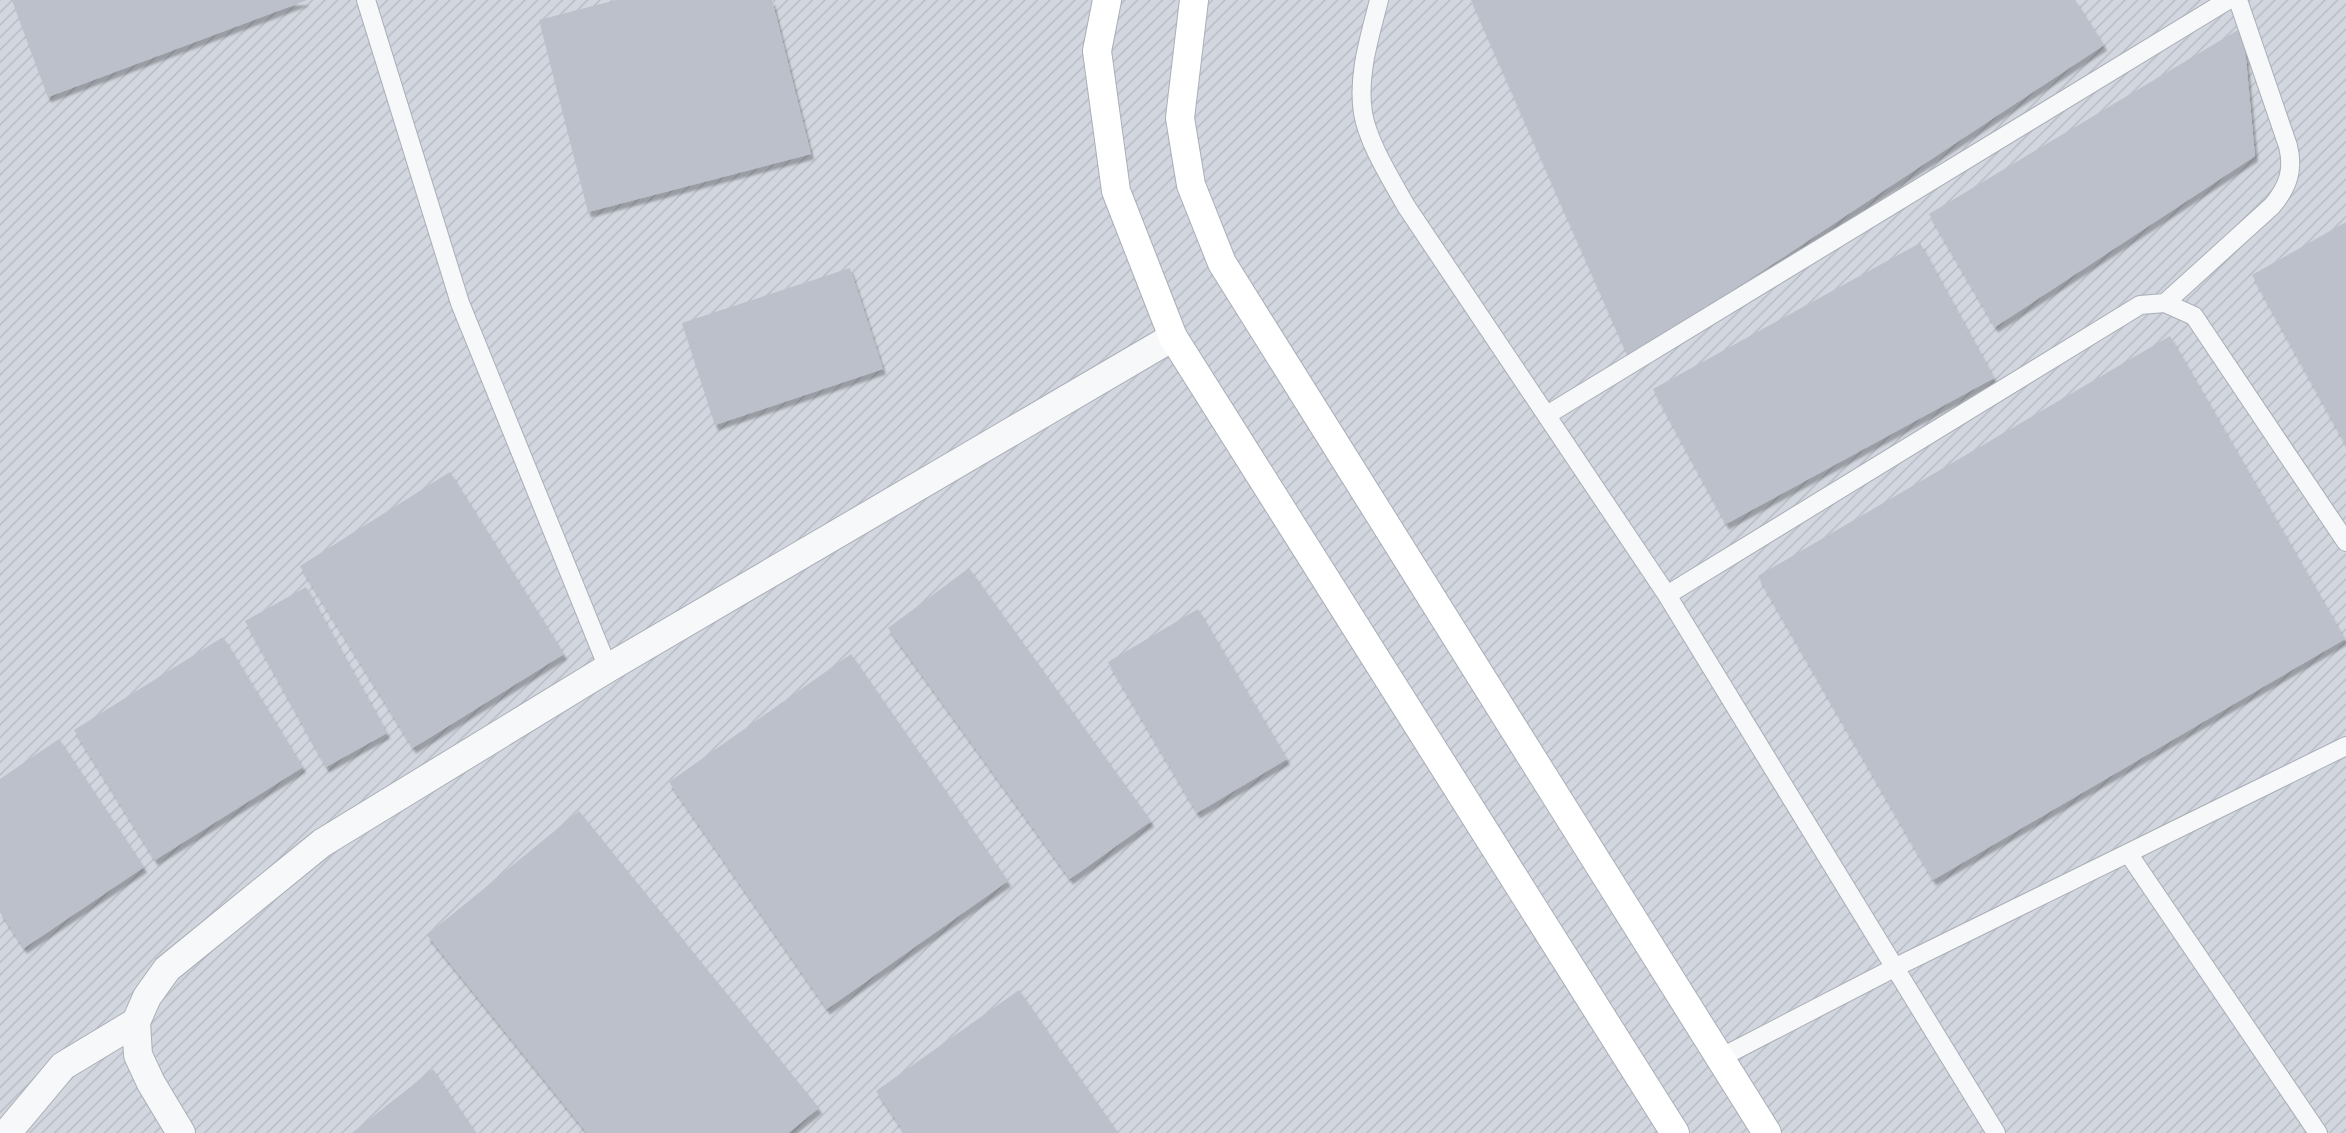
<svg xmlns="http://www.w3.org/2000/svg" width="2346" height="1133" font-family="Inter,sans-serif">
<style>
.industrial{fill:url(#industrial-furrows)}
.building{fill:#bbc0ca;filter:url(#shadow)}
.lines{fill:none;stroke-linecap:round;stroke-linejoin:round}
.lane-casing{stroke:#a9aeb7;stroke-width:20}
.street-casing{stroke:#a9aeb7;stroke-width:30}
.secondary-casing{stroke:#a9aeb7;stroke-width:30}
.lane{stroke:#f7f8fa;stroke-width:18}
.street{stroke:#f7f8fa;stroke-width:28}
.secondary{stroke:#fff;stroke-width:28}
</style>
<defs>
<pattern id="industrial-furrows" width="10" height="10" patternUnits="userSpaceOnUse" patternTransform="scale(1.25)"><rect width="10" height="10" fill="#d2d6de"/><path d="M-1 1l2-2M0 10L10 0M9 11l2-2" fill="none" stroke="#b4b8c0"/></pattern>
<filter id="shadow"><feDropShadow dx="3" dy="5.5" stdDeviation="1" flood-color="#0004"/></filter>
</defs>
<rect width="100%" height="100%" fill="#e4e7ec"/>
<!-- industrial -->
<path class="industrial" d="M0,0H2346V1133H0Z"/>
<!-- building -->
<path class="building" d="M12,0H307L48,97Z
M616,0H772L811,154L588,212L539,20Z
M1471,0H2075L2104,45L1629,359Z
M2243,27L2255,156L1995,327L1929,214Z
M2346,222V445L2252,275Z
M1920,243L1994,378L1726,524L1653,389Z
M850,268L883,369L715,425L682,323Z
M2170,336L2345,639L1933,880L1758,576Z
M450,472L564,654L413,748L300,566Z
M969,568L1151,821L1070,879L888,628Z
M306,587L387,733L326,767L245,621Z
M1198,609L1287,759L1197,813L1108,662Z
M223,637L303,767L155,860L74,730Z
M851,654L1008,881L827,1009L669,782Z
M59,739L144,867L24,948L0,912V779Z
M579,811L819,1108L788,1133H587L427,935Z
M1019,990L1118,1133H905L876,1091Z
M433,1069L476,1133H352Z"/>
<g class="lines">
<defs>
<path id="lane" d="M366,0L460,303L608,668
M1379,0C1370,36 1357,75 1363,113C1368,143 1391,179 1406,206L1667,595L1996,1133
M2165,303L2272,206C2288,187 2294,170 2288,146L2238,0
M1547,415L2228,0
M1667,595L2140,305L2165,303L2194,316L2346,542
M2128,853L2318,1133
M1720,1058L1894,968L2346,746"/>
<path id="street" d="M7,1133L63,1066L136,1022
M181,1133L151,1083L138,1055L136,1022L147,997L167,969L322,843L608,668L1173,337"/>
<path id="secondary" d="M1107,0L1097,51L1116,191L1173,337L1675,1133
M1194,0L1180,118L1191,185L1222,263L1767,1133"/>
</defs>
<!-- lane casing -->
<use href="#lane" class="lane-casing"/>
<!-- street casing -->
<use href="#street" class="street-casing"/>
<!-- secondary casing -->
<use href="#secondary" class="secondary-casing"/>
<!-- lane -->
<use href="#lane" class="lane"/>
<!-- street -->
<use href="#street" class="street"/>
<!-- secondary -->
<use href="#secondary" class="secondary"/>
</g>
</svg>
